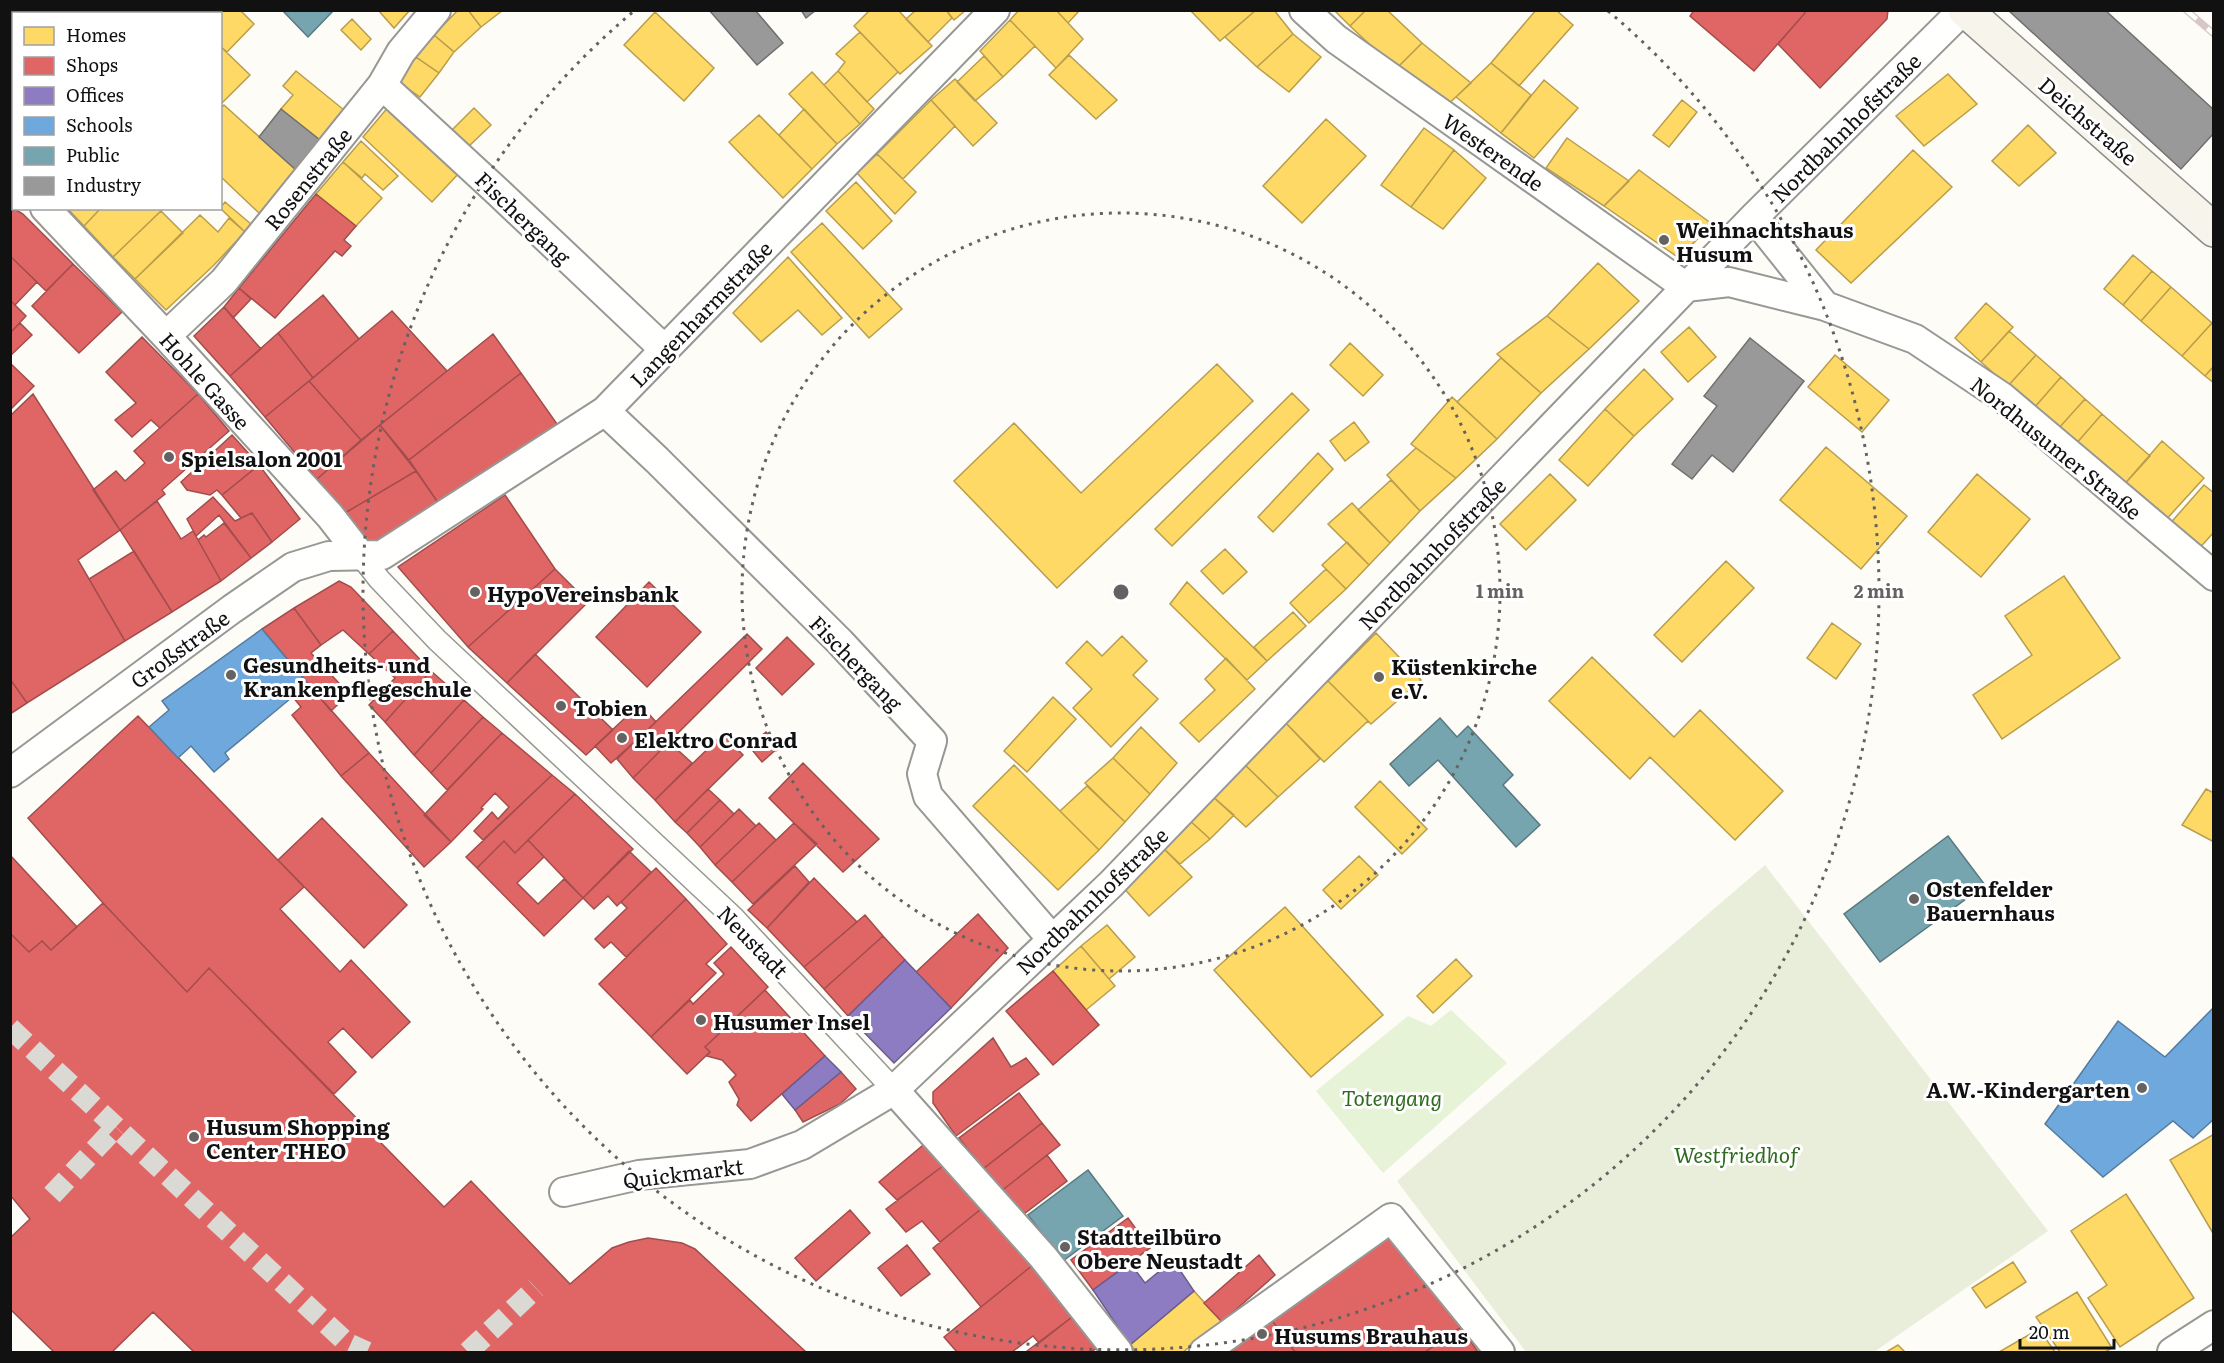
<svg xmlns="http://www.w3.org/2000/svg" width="2224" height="1363" font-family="Literata,serif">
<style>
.green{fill:#e7f3d7}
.cemetery{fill:#e9eedb}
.homes{fill:#ffd966;stroke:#b89d4c;stroke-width:1.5}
.shops{fill:#e06666;stroke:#a24c4c;stroke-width:1.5}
.offices{fill:#8e7cc3;stroke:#685c8e;stroke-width:1.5}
.schools{fill:#6fa8dc;stroke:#537b9f;stroke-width:1.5}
.public{fill:#76a5af;stroke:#587980;stroke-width:1.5}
.industry{fill:#999;stroke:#707070;stroke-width:1.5}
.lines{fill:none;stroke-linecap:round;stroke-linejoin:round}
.pedestrian-tunnel{stroke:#dad9d4;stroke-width:21;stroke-dasharray:21 10;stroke-linecap:butt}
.pedestrian-casing{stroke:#979795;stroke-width:24}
.minor-casing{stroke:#979795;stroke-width:32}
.secondary-casing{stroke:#8e8d8b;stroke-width:36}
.pedestrian{stroke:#fffffe;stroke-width:21}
.minor{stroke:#fffffe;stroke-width:28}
.secondary{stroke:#f6f4eb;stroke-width:33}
.rail-casing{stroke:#d9c6c7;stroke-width:7}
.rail{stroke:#fff;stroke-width:4.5;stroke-dasharray:14;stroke-linecap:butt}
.ring{fill:none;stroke:#646362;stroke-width:3;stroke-dasharray:3 6}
.poi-dot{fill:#646362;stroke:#fff;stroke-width:2}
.labels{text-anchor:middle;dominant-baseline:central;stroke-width:6;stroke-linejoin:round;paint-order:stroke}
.street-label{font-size:21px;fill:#111;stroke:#fff}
.poi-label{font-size:21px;font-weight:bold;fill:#111;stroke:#fff;text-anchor:start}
.park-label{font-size:21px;font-style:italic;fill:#2f6b1f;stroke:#fff}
.centre{fill:#646362;stroke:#fff;stroke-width:3}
.ring-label{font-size:18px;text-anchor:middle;font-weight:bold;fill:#646362;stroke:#fff;stroke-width:6;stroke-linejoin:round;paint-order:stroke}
</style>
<rect width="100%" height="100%" fill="#fdfcf7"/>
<!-- green -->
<path class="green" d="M1451,1010L1507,1063L1383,1173L1316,1091L1408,1016L1431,1026Z"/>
<!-- cemetery -->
<path class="cemetery" d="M1765,865L2048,1231L1874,1352H1526L1397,1181Z"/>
<!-- homes -->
<path class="homes" d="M83,10H129L132,14H86Z
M129,10H151L148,14H132Z
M201,10H240L254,24L227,52L220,46V14H198Z
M378,10H410L394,28Z
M458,10H468L481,27L454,52L434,35Z
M468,10H503L481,27Z
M870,10H898L932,46L900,74L854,26Z
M916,10H946L952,18L928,42L906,19Z
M946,10H966L954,20Z
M1019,10H1056L1083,39L1056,68L1010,20Z
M1056,10H1080L1068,23Z
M1190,10H1256L1220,41Z
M1256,10H1274L1293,34L1257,67L1225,37Z
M1334,10H1366L1350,26Z
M1366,10H1387L1422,43L1396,69L1350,26Z
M1536,10H1556L1573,25L1519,86L1491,63Z
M655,12L714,68L684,101L624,45Z
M352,19L371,39L361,50L341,30Z
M1010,20L1035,46L1003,77L980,51Z
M860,32L898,72L867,102L838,71L845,62L836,54Z
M1293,34L1321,57L1289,92L1257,67Z
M434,35L454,52L439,73L416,57Z
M1422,43L1471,83L1444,108L1396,69Z
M220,46L250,75L222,103L220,101Z
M1069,55L1117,100L1096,119L1049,75Z
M984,56L1003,77L975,101L957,82Z
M416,57L439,73L420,97L397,81Z
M1491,63L1531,95L1501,133L1456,97Z
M296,71L344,110L320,140L281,109L293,95L283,86Z
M838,71L874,109L860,124L824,85Z
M812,72L860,124L837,144L789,94Z
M1948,74L1977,104L1924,146L1896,116Z
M955,79L997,123L973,146L931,100Z
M1544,80L1578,108L1534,158L1501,133Z
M931,100L955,126L903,179L877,154Z
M1682,100L1697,112L1669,147L1653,135Z
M224,105L296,170L260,214L220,176V109Z
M389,106L460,172L432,202L363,137Z
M474,108L491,125L467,148L450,132Z
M804,109L837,144L812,169L779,135Z
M759,115L812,169L783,198L729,142Z
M1326,119L1366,156L1302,223L1263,186Z
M2028,125L2056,153L2019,186L1992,161Z
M1424,128L1454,150L1411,207L1381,185Z
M1567,138L1629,181L1604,206L1546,168Z
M361,141L398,176L383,190L365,174L362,178L343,162Z
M1454,150L1486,178L1443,229L1411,207Z
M1913,150L1952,187L1851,283L1816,250Z
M877,154L916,192L895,214L857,173Z
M343,162L382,198L356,226L316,194Z
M1639,170L1712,224L1679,258L1604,206Z
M856,182L892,221L863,249L826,211Z
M225,202L251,224L245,232L220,208Z
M67,208H101L84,226Z
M101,208H164L113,257L84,226Z
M161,211L183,233L135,279L113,257Z
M200,215L218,232L229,218L245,232L214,265L166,310L135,279Z
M822,223L902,309L869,338L791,252Z
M2133,255L2152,271L2123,305L2104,289Z
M788,257L842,318L822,335L798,310L761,342L733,313Z
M1598,263L1639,301L1589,349L1547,316Z
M2152,271L2171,287L2141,321L2123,305Z
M2171,287L2212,323L2182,356L2141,321Z
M1986,303L2013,327L1981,362L1955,338Z
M1547,316L1589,349L1541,393L1497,354Z
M2212,323L2214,324V366L2205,376L2182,356Z
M1689,327L1716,357L1688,382L1661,352Z
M2009,331L2036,355L2008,386L1981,362Z
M1350,343L1383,375L1363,396L1330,365Z
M1835,355L1889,400L1862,432L1808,387Z
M2036,355L2061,377L2034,408L2008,386Z
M1501,358L1541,393L1497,439L1457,402Z
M1217,364L1253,401L1057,588L954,481L1014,423L1081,493Z
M2214,366V383L2205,376Z
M1644,369L1673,399L1634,436L1605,409Z
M2061,377L2085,399L2058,429L2034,408Z
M1292,393L1309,410L1172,546L1155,529Z
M1452,397L1497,439L1456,478L1411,444Z
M2085,399L2102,414L2075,445L2058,429Z
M1605,409L1634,436L1588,486L1559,460Z
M2102,414L2150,456L2122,487L2075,445Z
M1354,422L1369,442L1345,461L1330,441Z
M2162,441L2204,478L2163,523L2122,487Z
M1826,447L1907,516L1861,569L1780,500Z
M1416,448L1456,478L1420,511L1387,475Z
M1318,453L1333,469L1273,532L1258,517Z
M1550,474L1576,500L1526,550L1500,524Z
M1977,474L2030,519L1981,577L1928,532Z
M1391,480L1420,511L1390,543L1358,510Z
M2204,485L2214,493V532L2196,552L2167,527Z
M1352,503L1390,543L1369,565L1328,524Z
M1347,542L1369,565L1346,589L1322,565Z
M1225,549L1247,572L1223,594L1201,571Z
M1726,561L1754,588L1682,662L1654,635Z
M1326,569L1346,589L1309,623L1290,603Z
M2064,576L2120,658L2002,739L1973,695L2032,655L2005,616Z
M1187,582L1267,661L1247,680L1170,604Z
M1293,612L1306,626L1267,661L1254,647Z
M1832,623L1861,644L1836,679L1807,658Z
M1376,633L1421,680L1371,724L1328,681Z
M1122,636L1147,661L1133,675L1158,699L1111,747L1073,708L1092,689L1066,663L1087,641L1102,656Z
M1592,657L1674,737L1700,710L1783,791L1735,840L1650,757L1630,779L1549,701Z
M1226,658L1255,689L1199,742L1180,723L1215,690L1205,679Z
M1328,681L1368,721L1324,762L1283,720Z
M1053,697L1076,719L1027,772L1004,751Z
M1283,720L1320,759L1278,797L1241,761Z
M1141,727L1177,763L1150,794L1113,758Z
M1113,758L1150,794L1125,822L1085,783Z
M1241,761L1278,797L1246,827L1211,795Z
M1014,765L1099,850L1058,890L973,806Z
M1380,781L1427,829L1402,854L1355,807Z
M1087,786L1125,822L1099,850L1060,811Z
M2206,789L2214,793V842L2182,825Z
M1211,795L1234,815L1210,839L1188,819Z
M1188,819L1210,839L1180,864L1159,844Z
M1159,844L1192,877L1149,916L1120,884Z
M1359,856L1378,875L1341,909L1323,890Z
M1285,907L1383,1015L1311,1077L1214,970Z
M1107,925L1135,957L1109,979L1081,946Z
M1081,946L1115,986L1086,1010L1053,971Z
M1456,959L1472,976L1433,1013L1417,996Z
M2214,1134V1235L2170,1160Z
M2126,1194L2194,1298L2120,1347L2088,1298L2107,1285L2071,1231Z
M2013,1262L2026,1282L1986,1308L1972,1288Z
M1194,1291L1222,1322L1183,1352H1136L1130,1345Z
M2077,1292L2112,1348L2105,1352H2060L2036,1317Z
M2039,1329L2055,1352H1999Z
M1898,1345L1905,1352H1886Z"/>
<!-- shops -->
<path class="shops" d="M37,10H48L51,14H33Z
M1694,10H1803L1805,13L1754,71L1690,16Z
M1803,10H1888L1887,19L1820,88L1778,44L1805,13Z
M14,93V128L10,125V96Z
M10,125L14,128V138L10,140Z
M316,194L356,226L344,240L351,246L342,256L335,251L275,318L239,288Z
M16,210L23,214L73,264L46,291L10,256V211Z
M10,256L37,282L15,305L10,300Z
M73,264L122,312L79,353L32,306Z
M239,288L251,299L233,318L224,307Z
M323,295L359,339L313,378L278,333Z
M11,301L26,316L12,331L10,329Z
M224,307L261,349L230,376L194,336Z
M392,311L447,371L361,440L309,381Z
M20,323L32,335L10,356V333Z
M278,333L313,378L265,417L230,376Z
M493,334L521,373L409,460L380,425Z
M142,337L198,394L160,428L151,420L132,437L115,420L136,403L106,372Z
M10,363L34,386L10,410Z
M521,373L557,424L439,504L409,460Z
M309,381L361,440L317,479L265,417Z
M33,394L120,530L78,560L125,641L27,703L10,679V416Z
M198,394L229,431L162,490L165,494L120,530L93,490L116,471L125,481L145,463L134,451Z
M380,425L416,471L345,513L317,479Z
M232,435L259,465L222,495L217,490L210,495L187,490L181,482Z
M259,465L300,519L272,542L252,513L241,518L222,495Z
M416,471L439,504L369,545L345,513Z
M505,495L555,569L468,647L398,567Z
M213,497L235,521L252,513L272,542L251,558L219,515L196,536L187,519Z
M157,501L181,539L193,531L221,581L172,612L120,530Z
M224,523L251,558L221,581L198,540L204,535L206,537Z
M134,551L172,612L125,641L89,579Z
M555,569L588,602L507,683L468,647Z
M339,581L351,587L393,631L369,654L343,630L321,645L294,608Z
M649,582L701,632L647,687L596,637Z
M294,608L321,645L311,653L349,694L331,711L262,629Z
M393,631L431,671L385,722L369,705L395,678L369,654Z
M747,634L762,649L633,778L617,759Z
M787,637L814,664L782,695L756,668Z
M535,654L613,730L586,755L507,683Z
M431,671L464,700L414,755L385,722Z
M10,679L27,703L10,714Z
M308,684L369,753L341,776L292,715L301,707L292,696Z
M464,700L483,717L431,773L414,755Z
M640,704L656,722L611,763L595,746Z
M138,716L304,887L280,909L340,972L351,960L410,1022L372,1058L343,1028L328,1042L356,1072L334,1094L209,968L187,992L103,903L28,818Z
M483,717L502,733L447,790L431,773Z
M766,732L779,747L762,762L749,746Z
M502,733L552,775L483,840L474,831L492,812L498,819L509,807L495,793L481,808L483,809L451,842L424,815Z
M723,734L743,755L675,822L655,800Z
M669,742L692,763L655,800L633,778Z
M369,753L451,842L424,867L341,776Z
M803,763L879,839L843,872L769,798Z
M552,775L575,794L515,853L504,841L477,868L466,857Z
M708,789L720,800L687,833L675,822Z
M575,794L633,849L583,898L528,840Z
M720,800L734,814L700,847L687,833Z
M739,809L756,826L715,865L700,847Z
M322,818L407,905L364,948L278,860Z
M759,823L776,840L732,882L715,865Z
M794,823L817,844L753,904L732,882Z
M528,840L544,857L517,883L538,904L564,879L583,898L544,936L477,868L504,841L515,853Z
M629,851L651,872L617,906L608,896L594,909L583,898Z
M10,855L77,927L51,950L42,941L29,952L10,933Z
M795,866L809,882L767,928L748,910Z
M656,868L686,899L626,957L611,942L604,948L595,939L627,908L621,902Z
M814,878L857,922L804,967L767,928Z
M686,899L727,944L706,964L716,973L651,1037L599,984Z
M103,903L187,992L209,968L444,1207L471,1181L570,1284L612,1248L629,1242L648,1238L682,1243L695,1249L806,1352H194L153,1312L112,1352H54L10,1309V1238L30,1219L10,1195V933L29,952L42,941L51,950Z
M978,914L1008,948L951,1008L916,972Z
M865,915L883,936L824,989L804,967Z
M883,936L905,960L848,1016L824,989Z
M731,947L768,987L705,1047L710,1052L687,1074L651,1037L690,1000L693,1004L724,974L714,963Z
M1053,971L1099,1025L1053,1065L1006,1011Z
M765,990L825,1056L751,1121L737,1105L739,1099L729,1082L736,1075L722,1060L707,1056L710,1052L705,1047Z
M993,1038L1011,1067L1026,1058L1039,1074L956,1136L933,1103V1092Z
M841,1072L856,1089L840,1104L803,1122L795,1110Z
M1019,1093L1042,1123L983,1169L959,1138Z
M1042,1123L1060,1145L1000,1192L983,1169Z
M928,1141L947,1163L897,1200L879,1182Z
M1047,1155L1067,1181L1020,1217L1000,1192Z
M947,1163L986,1205L940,1242L922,1221L906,1232L886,1209Z
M986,1205L1034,1264L981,1307L933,1248Z
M850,1210L870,1233L816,1281L795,1258Z
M1128,1218L1150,1248L1093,1290L1071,1260Z
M1387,1233L1461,1327L1425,1352H1295L1268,1315Z
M907,1245L930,1274L901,1296L878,1268Z
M1259,1255L1275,1275L1222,1322L1204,1303Z
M1034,1264L1076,1314L1039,1343L1033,1336L1012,1352H957L944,1337Z
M1076,1314L1097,1348L1091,1352H1029L1027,1351Z
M1268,1315L1295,1352H1216Z
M1461,1327L1478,1352H1425Z"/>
<!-- offices -->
<path class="offices" d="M905,960L951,1008L894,1063L848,1016Z
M825,1056L841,1072L795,1110L782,1094Z
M1173,1260L1194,1291L1130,1345L1093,1290L1130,1263L1145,1283Z"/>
<!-- schools -->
<path class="schools" d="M262,629L308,684L225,753L229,759L214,772L191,746L178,758L149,727L169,710L162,701Z
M2214,1007V1119L2193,1138L2173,1121L2103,1177L2045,1124L2118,1021L2165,1057Z"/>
<!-- public -->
<path class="public" d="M282,10H334L308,37Z
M1440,718L1457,737L1468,726L1513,775L1503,785L1540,825L1516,847L1438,760L1409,786L1390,764Z
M1948,836L1985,885L1880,962L1844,914Z
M1088,1170L1123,1216L1063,1261L1028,1215Z"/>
<!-- industry -->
<path class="industry" d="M709,10H755L783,43L757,65Z
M801,10H816L806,18Z
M2008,10H2105L2214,110V133L2181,169Z
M281,109L320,140L296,170L259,137Z
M1750,338L1804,381L1733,472L1712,455L1692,479L1672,464L1717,406L1704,396Z"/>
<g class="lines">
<!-- pedestrian-tunnel -->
<path class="pedestrian-tunnel" d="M10,1028L347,1343L367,1352
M52,1195L116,1127
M468,1352L536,1288"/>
<defs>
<path id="pedestrian" d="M361,556L379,579L437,640L733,917L894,1090"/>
<path id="minor" d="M1304,10L1336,39L1686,287
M172,14L174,10
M382,85L499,193L665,350
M10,173L14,175
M45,208L166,336L330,516L361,556
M1754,217L1825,306L1915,339L2002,397L2214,576
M1686,287L1729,282L1825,306
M166,336L224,281L382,85L401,52L436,10
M605,411L657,460L840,642L932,741L922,774L928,796L1052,939
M10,773L232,609L293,567L329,556L382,555L605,411L995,10
M894,1090L1043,1257L1118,1352
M564,1192L639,1175L750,1164L802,1145L894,1090L1111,884L1754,217L1963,10
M1204,1352L1391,1218L1500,1352
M2172,1352L2214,1325"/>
<path id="secondary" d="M1965,10L2214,230"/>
</defs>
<!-- pedestrian casing -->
<use href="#pedestrian" class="pedestrian-casing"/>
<!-- minor casing -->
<use href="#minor" class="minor-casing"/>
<!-- secondary casing -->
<use href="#secondary" class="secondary-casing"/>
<!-- pedestrian -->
<use href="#pedestrian" class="pedestrian"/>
<!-- minor -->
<use href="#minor" class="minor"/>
<!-- secondary -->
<use href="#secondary" class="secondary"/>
<defs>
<path id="rail" d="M2186,10L2214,34"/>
</defs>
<!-- rail casing -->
<use href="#rail" class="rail-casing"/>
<!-- rail -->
<use href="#rail" class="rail"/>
</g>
<!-- distance rings -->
<g class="ring">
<circle cx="1121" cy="592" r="379"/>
<path d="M1608 11A758 758 0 1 1 634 11"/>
</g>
<!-- markers -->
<g class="poi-dot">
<circle cx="1664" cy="240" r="6"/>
<circle cx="169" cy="457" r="6"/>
<circle cx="475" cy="592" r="6"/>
<circle cx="231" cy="675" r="6"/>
<circle cx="1379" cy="677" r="6"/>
<circle cx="561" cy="706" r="6"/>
<circle cx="622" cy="738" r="6"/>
<circle cx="1914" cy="899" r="6"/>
<circle cx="701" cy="1020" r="6"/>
<circle cx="2142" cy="1088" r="6"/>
<circle cx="194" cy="1137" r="6"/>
<circle cx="1065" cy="1247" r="6"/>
<circle cx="1262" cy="1334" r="6"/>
</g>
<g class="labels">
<!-- street labels -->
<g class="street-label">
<text transform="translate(2089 120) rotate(41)">Deichstraße</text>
<text transform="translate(1845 127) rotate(-45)">Nordbahnhofstraße</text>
<text transform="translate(1494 151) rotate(35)">Westerende</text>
<text transform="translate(307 178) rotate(-51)">Rosenstraße</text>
<text transform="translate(524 217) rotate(44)">Fischergang</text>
<text transform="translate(700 313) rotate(-46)">Langenharmstraße</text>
<text transform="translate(206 380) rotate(48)">Hohle Gasse</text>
<text transform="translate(2057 447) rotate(39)">Nordhusumer Straße</text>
<text transform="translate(1431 553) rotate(-46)">Nordbahnhofstraße</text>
<text transform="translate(179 648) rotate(-36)">Großstraße</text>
<text transform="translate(857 662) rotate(46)">Fischergang</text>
<text transform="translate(1091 900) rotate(-44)">Nordbahnhofstraße</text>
<text transform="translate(754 941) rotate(46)">Neustadt</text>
<text transform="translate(683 1172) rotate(-7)">Quickmarkt</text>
</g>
<!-- poi labels -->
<g class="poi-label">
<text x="1676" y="228">Weihnachtshaus<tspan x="1676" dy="24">Husum</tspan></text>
<text x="181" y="457">Spielsalon 2001</text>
<text x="487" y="592">HypoVereinsbank</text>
<text x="243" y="663">Gesundheits- und<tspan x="243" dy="24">Krankenpflegeschule</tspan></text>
<text x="1391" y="665">Küstenkirche<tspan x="1391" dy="24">e.V.</tspan></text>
<text x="573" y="706">Tobien</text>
<text x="634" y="738">Elektro Conrad</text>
<text x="1926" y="887">Ostenfelder<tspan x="1926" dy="24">Bauernhaus</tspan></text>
<text x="713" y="1020">Husumer Insel</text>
<text x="2130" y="1088" text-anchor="end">A.W.-Kindergarten</text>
<text x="206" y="1125">Husum Shopping<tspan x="206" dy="24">Center THEO</tspan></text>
<text x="1077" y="1235">Stadtteilbüro<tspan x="1077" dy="24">Obere Neustadt</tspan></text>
<text x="1274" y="1334">Husums Brauhaus</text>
</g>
<!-- park labels -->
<g class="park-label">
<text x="1392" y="1096">Totengang</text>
<text x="1736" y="1153">Westfriedhof</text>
</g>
</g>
<circle cx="1121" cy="592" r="9" class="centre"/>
<g class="ring-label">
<text x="1500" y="598">1 min</text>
<text x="1879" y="598">2 min</text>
</g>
<!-- border -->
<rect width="2224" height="1363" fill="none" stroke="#111111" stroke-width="24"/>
<!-- legend -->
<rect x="12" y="12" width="210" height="198" fill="#ffffff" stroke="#a0a0a0" stroke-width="1.5"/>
<rect x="24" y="27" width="30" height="18" fill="#ffd966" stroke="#a0a0a0" stroke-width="1.5"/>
<text x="66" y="42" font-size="18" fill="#111111">Homes</text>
<rect x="24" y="57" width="30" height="18" fill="#e06666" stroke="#a0a0a0" stroke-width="1.5"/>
<text x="66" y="72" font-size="18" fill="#111111">Shops</text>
<rect x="24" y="87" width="30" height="18" fill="#8e7cc3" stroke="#a0a0a0" stroke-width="1.5"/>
<text x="66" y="102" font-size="18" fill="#111111">Offices</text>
<rect x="24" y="117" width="30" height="18" fill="#6fa8dc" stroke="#a0a0a0" stroke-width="1.5"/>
<text x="66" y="132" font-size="18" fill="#111111">Schools</text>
<rect x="24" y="147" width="30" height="18" fill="#76a5af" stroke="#a0a0a0" stroke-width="1.5"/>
<text x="66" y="162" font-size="18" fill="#111111">Public</text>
<rect x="24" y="177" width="30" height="18" fill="#999999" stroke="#a0a0a0" stroke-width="1.5"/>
<text x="66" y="192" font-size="18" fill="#111111">Industry</text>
<!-- scale -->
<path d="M2020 1339v9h94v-9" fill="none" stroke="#111111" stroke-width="3"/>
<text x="2029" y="1339" font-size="18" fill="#111111" stroke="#ffffff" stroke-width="4.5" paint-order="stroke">20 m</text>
</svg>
